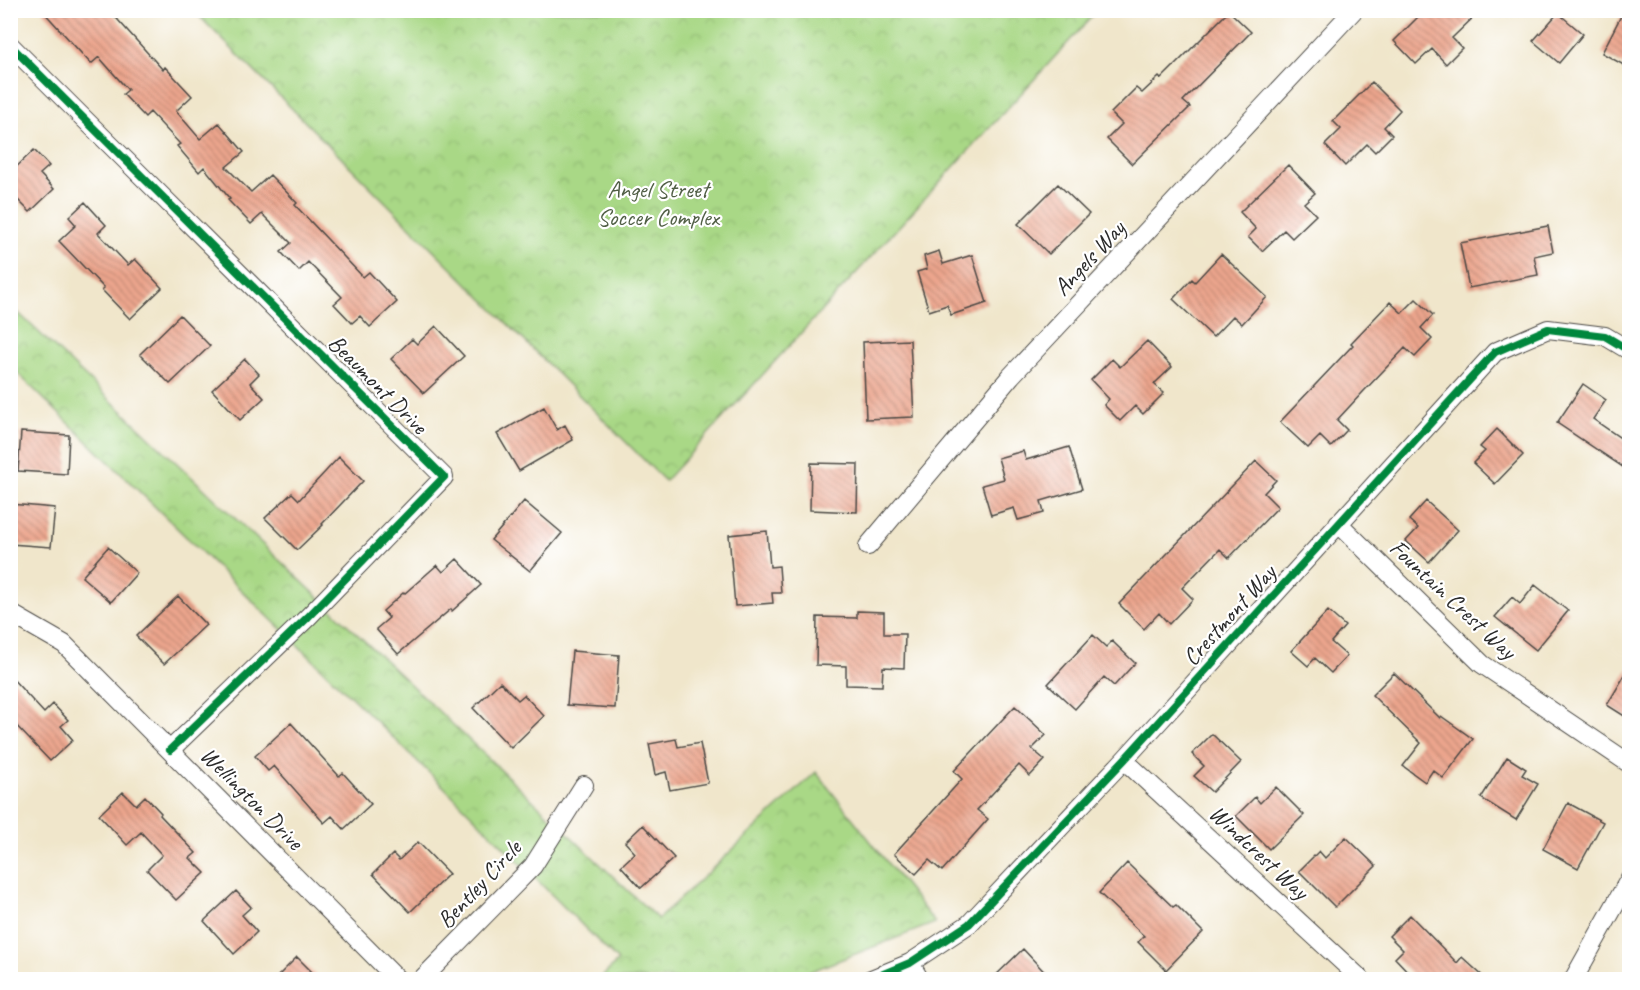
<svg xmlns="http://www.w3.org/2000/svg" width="1640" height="990" font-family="Caveat,sans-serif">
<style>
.park{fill:url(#park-crowns);stroke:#6a8258;stroke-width:1.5}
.building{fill:url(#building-back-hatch)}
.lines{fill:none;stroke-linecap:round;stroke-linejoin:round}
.street-casing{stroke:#494743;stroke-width:20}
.street{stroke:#fff;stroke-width:18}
.cycleway-casing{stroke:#fff;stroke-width:11}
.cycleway{stroke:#00873e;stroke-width:8}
.labels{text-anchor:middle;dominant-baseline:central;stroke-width:4.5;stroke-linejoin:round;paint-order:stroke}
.park-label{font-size:24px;fill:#515f46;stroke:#fff}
.street-label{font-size:24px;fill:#2b2b2b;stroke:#fff}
</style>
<defs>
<pattern id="park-crowns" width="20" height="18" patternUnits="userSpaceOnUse" patternTransform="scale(1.5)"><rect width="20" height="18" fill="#a9d886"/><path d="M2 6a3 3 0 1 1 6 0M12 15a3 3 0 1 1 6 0" fill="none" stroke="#92ba74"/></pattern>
<pattern id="building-back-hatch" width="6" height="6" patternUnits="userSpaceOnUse" patternTransform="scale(1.5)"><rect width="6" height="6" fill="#eca58d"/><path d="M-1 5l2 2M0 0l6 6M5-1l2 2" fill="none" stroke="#bf8773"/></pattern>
</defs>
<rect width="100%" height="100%" fill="#fff"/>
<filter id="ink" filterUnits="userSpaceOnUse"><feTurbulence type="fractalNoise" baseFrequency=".0167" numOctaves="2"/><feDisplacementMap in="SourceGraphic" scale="12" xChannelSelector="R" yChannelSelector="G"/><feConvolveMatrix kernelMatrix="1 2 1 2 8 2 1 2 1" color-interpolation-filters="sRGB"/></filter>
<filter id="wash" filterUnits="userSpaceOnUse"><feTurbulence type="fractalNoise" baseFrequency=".008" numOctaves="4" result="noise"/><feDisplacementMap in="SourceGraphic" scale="24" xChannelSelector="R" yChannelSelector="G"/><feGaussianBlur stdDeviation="1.35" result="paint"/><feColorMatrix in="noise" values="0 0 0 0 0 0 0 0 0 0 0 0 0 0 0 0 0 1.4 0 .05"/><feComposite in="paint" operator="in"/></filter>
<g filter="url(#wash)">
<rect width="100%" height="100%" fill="#f0e6cb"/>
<!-- park -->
<path class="park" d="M194,11H1097L665,481Z
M10,305L658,919L816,772L935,923L791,979H600L618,961L445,788L11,367Z"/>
<g id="blocks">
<!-- building -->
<path class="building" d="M42,10H109L163,70L165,67L192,96L176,111L200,139L219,123L244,152L226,167L251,192L270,175L297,203L295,205L363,277L369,272L397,302L370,327L360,316L352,323L334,304L342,297L308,262L299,271L281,252L291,243L262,214L251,224L228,200L230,199L204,167L199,172L177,146L180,144L150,112L145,117L123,94L128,90L99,57L91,64Z
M1425,10H1481L1452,38L1462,48L1446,64L1432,49L1416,64L1394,41Z
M1624,10H1629V68L1602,53Z
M1229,11L1251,32L1183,101L1190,107L1132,164L1107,139L1122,124L1111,113L1136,88L1142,93L1159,77L1161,79Z
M1558,13L1583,34L1559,63L1533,41Z
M1372,82L1400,110L1384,127L1392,135L1375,152L1367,144L1345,166L1325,145L1341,129L1333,121Z
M34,150L49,166L40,174L54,189L30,212L10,192V173Z
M1288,165L1315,193L1304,203L1316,215L1292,238L1284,230L1262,251L1248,237L1256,229L1240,212Z
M1058,184L1089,214L1049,254L1018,224Z
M85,202L106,225L98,233L128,265L135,259L162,288L130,319L102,290L104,288L59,241L76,225L69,217Z
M1548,226L1553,252L1534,256L1538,275L1469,288L1460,243Z
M939,251L943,264L972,255L987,303L951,315L947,305L929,311L917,272L927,269L924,256Z
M1221,254L1267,297L1242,324L1233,316L1213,337L1173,299L1192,279L1195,282Z
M1416,299L1433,315L1421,328L1432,339L1415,357L1405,348L1363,392L1337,420L1347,430L1331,447L1320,436L1308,448L1280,422L1353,345L1351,343L1390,302L1402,313Z
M180,315L210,346L170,384L140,354Z
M436,326L464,356L424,393L391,359L412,339L417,344Z
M910,340L914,417L866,419L863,342Z
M1147,341L1172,367L1154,384L1164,393L1143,414L1135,406L1120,421L1104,405L1109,399L1091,380L1112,359L1120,367Z
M245,359L259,374L250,383L264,398L240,420L212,390Z
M1583,384L1606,400L1593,419L1629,444V471L1557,423Z
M544,407L557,430L565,425L573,440L519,471L497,434Z
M1497,429L1523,455L1495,484L1473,463L1485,451L1480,447Z
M21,432L69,435L67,474L18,471Z
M1069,447L1082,489L1041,501L1044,513L1018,520L1014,508L991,515L982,485L1004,479L998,458L1023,451L1026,460Z
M339,457L363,481L322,524L323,525L297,550L265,518L292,493L299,500Z
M1256,461L1276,480L1264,493L1278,507L1229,558L1220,549L1182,588L1193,599L1169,624L1159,613L1144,629L1119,604Z
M811,463L858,464L857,512L810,510Z
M524,501L562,533L530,571L491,540Z
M1426,501L1458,530L1429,562L1406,541L1418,528L1409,520Z
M10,504L55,508L51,547L10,544Z
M767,531L770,567L779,566L781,593H772L773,603L735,606L729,535Z
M108,547L137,573L111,602L82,577Z
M457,559L481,585L452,611L451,609L398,654L376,629L389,618L383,611L403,593L404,594L437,565L443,572Z
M1535,585L1568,611L1536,650L1495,617L1512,597L1520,604Z
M178,596L206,625L164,664L136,636Z
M857,611L884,612V634H905L904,668L883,667L882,686L846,685V666L816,665L817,617L857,618Z
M1328,611L1345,626L1331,642L1347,656L1331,673L1315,658L1308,666L1291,651Z
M1093,635L1106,647L1112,641L1135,663L1114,686L1104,677L1075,709L1048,684Z
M572,651L619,655L615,708L567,705Z
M1629,668V719L1607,705Z
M1394,673L1440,718L1441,716L1473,739L1443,778L1433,770L1425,782L1403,766L1421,743L1372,695Z
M10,676L44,713L53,704L68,720L61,726L73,740L50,761L10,719Z
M500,682L518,700L524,695L544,716L511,748L473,708Z
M1015,706L1046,735L1032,749L1045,760L1030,776L1019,765L977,810L988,819L942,871L929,860L916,874L894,854L962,779L954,771Z
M291,723L339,776L343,773L371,804L344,829L332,816L324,823L274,766L268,771L255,756Z
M1212,734L1241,762L1212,792L1194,776L1204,766L1192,754Z
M676,739L678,747L700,743L708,783L670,790L666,772L655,775L649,744Z
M1507,757L1526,769L1522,775L1538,784L1516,820L1481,798Z
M1276,787L1304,815L1269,849L1236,816L1255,797L1260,803Z
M123,792L136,805L145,796L161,813L160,815L196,853L190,858L205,873L176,900L147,870L162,855L141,832L127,845L99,815Z
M1568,803L1603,822L1578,868L1543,849Z
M643,825L674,858L641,888L621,866L635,853L625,842Z
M1346,837L1376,866L1335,907L1299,871L1319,851L1325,858Z
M418,842L449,874L410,912L373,874L393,854L399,860Z
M1127,863L1173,907L1176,905L1203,932L1166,970L1138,942L1144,936L1099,893Z
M236,891L251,907L242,915L257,932L234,954L204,921Z
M1410,915L1457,963L1462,957L1487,980H1416L1395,958L1403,950L1389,936Z
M1023,949L1052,980H991Z
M297,957L320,980H274Z"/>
</g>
</g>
<g filter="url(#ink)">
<use href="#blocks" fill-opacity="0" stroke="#494743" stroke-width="1.5"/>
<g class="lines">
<defs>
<path id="street" d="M10,45L444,477L308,617L170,750
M1338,523L1482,664L1630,764
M868,546L1011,376L1354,10
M10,613L64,644L398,980
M1124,760L1362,980
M910,963L920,980
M421,980L533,866L584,785
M869,980L910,963L969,924L1124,760L1495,352L1548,329L1605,336L1630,351
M1573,980L1630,878"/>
</defs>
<!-- street casing -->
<use href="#street" class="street-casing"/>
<!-- street -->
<use href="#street" class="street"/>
<defs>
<path id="cycleway" d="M10,45L444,477L308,617L170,750
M869,980L910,963L969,924L1124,760L1495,352L1548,329L1605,336L1630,351"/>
</defs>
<!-- cycleway casing -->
<use href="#cycleway" class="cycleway-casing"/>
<!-- cycleway -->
<use href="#cycleway" class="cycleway"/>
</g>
</g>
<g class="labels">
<!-- park labels -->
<g class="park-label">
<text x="658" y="189">Angel Street<tspan x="658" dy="28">Soccer Complex</tspan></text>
</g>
<!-- street labels -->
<g class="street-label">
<text transform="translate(1089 258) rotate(-47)">Angels Way</text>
<text transform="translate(378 384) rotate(45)">Beaumont Drive</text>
<text transform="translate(1453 599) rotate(43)">Fountain Crest Way</text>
<text transform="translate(1229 615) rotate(-48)">Crestmont Way</text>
<text transform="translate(252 798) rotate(45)">Wellington Drive</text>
<text transform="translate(1259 852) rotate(43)">Windcrest Way</text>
<text transform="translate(479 884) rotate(-47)">Bentley Circle</text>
</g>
</g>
<!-- margin -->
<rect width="1640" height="990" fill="none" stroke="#fff" stroke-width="36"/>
</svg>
